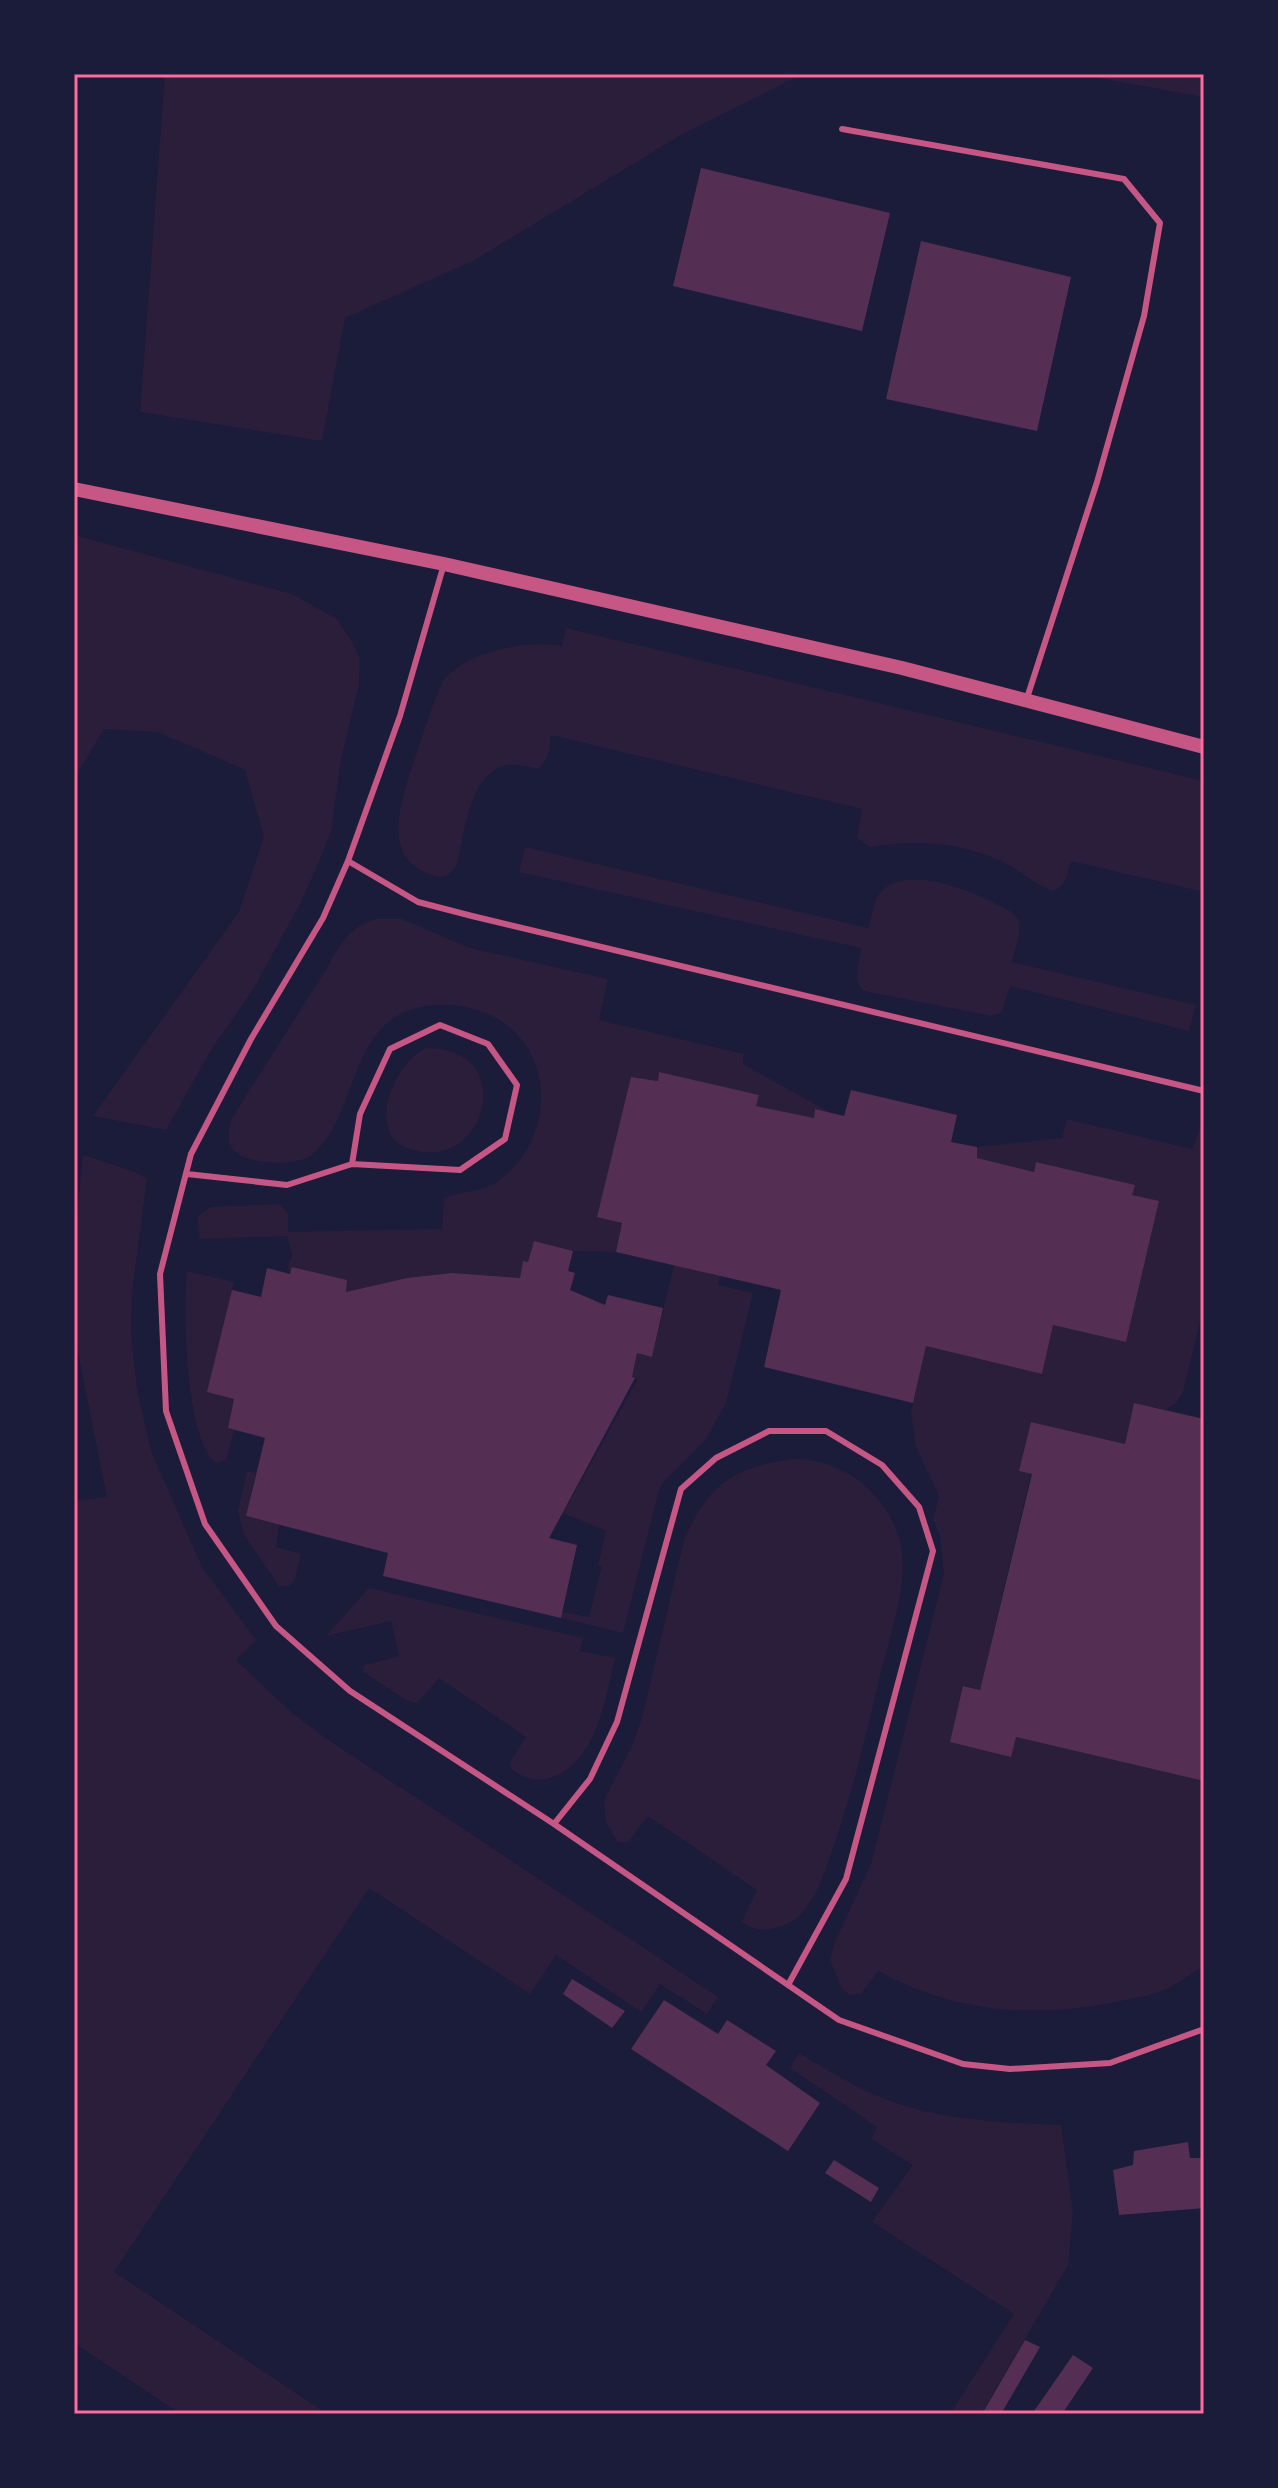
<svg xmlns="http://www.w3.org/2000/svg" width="1278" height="2488" font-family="'Exo 2',sans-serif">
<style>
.green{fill:#2a1e3b}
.building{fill:#542f53}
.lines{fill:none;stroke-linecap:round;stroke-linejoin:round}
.service{stroke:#c65784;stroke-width:6}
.tertiary{stroke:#c65784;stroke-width:14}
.neatline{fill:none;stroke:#ff6b9d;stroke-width:3}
</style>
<rect width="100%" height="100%" fill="#1b1b3a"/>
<!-- green -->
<path class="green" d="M165,74H802L681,135L473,261L345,318L322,441L140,412Z
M1076,74H1204V97Z
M74,535L292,594L337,619L352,642L360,658L359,684L341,759L331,831L319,862L301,902L254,988L211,1050L166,1130L93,1116L239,912L264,837L245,770L158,732L104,729L74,779Z
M566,628L1204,781V892L1071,861C1067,874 1067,888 1051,891C1034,883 1020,871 1003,862C962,842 915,839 870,847L857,838L862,809L551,735L548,756L539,769C529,767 519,764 508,765C469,771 465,833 457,864C451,875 444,879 432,875C375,857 405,791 417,752C425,729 432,705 442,683C462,652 528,639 562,646Z
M525,847L868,928C872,918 873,901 880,893C903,863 972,890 998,905C1004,908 1014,912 1018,919C1023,931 1014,951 1012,962L1196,1005L1189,1031L1010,986L1002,1012L992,1016L864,991C851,981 860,962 861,948L519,872Z
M377,919H402L470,948L608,979L599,1020L744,1054L743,1064L831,1113L815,1109L814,1118L756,1106L759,1095L659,1073L658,1081L632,1077L598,1216L622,1223L616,1252L573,1251L534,1241L528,1262L523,1261L520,1278L452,1273L407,1278L346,1292L347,1280L292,1267L290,1274L288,1267L292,1256L287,1236L200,1239L197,1217L211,1207L280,1204L288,1214V1232L442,1229L444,1199C459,1190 480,1193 495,1183C550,1148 559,1062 504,1023C483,1009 459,1003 435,1005C344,1011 363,1116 310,1156C294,1167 242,1165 231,1147C226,1137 229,1127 232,1118L327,968C339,946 351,924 377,919Z
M426,1048C524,1048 483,1181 405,1147C365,1130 397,1059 426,1048Z
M1204,1118V1305L1183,1392L1176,1403L1166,1410L1134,1403L1125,1444L1031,1422L1019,1471L1031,1474L980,1690L964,1686L1016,1737L1204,1781V1965C1191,1973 1177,1985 1162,1991C1150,1996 1134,1998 1121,2001C1036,2019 954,2013 878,1971L861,1994L849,1995L841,1987L830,1960L834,1944L871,1864L944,1574L940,1536L933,1519L939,1496L916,1447L911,1413L926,1346L1042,1374L1053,1325L1126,1342L1159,1202L1132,1195L1134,1185L1037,1162L1034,1172L977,1158V1147L1062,1138L1067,1119L1192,1149Z
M83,1155L135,1172L147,1179L132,1292L131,1336L137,1389L151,1451L202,1567L256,1640L236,1660L292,1713L327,1739L718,1997L707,2014L660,1984L641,2012L556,1955L530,1994L369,1888L114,2272L327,2414H181L74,2343V1501L107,1497L74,1332V1243Z
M674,1265L720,1276L718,1285L753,1293L726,1403L706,1439L660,1486L623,1633L561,1618L562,1612L589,1617L602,1566L598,1565L606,1531L563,1513L638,1379L632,1377L637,1353L652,1357Z
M187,1271L234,1282L208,1392L234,1399L228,1428L234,1430L226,1460L216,1463C185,1439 183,1310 187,1271Z
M792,1459C846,1458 894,1498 902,1552C907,1591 887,1646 878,1684C866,1735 854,1786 837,1836C828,1862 820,1893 802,1913C789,1928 756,1937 742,1921L757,1890L648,1816L629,1841L622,1843L617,1841L606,1822L604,1800L632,1746L642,1718L684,1540C708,1484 733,1468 792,1459Z
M247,1471L256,1473L246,1516L279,1525L276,1547L301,1554L295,1580L289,1586H279L243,1533L238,1511Z
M369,1588L583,1638L580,1651L615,1658C605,1699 598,1759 553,1777C539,1782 523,1779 512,1769L510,1762L526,1737L439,1678L417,1703L408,1701L363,1672L364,1665L399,1656L391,1621L326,1636Z
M799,2053C824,2068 850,2084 876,2095C933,2120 1000,2123 1061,2125L1073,2213L1068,2265L981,2414H950L1014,2314L872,2222L913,2165L871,2139L877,2127L790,2068Z"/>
<!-- building -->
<path class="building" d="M701,168L890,213L862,331L673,286Z
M921,241L1071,277L1037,431L886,399Z
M659,1072L759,1095L756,1106L814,1118L815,1109L844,1116L851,1090L957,1115L951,1142L977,1147V1158L1034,1172L1036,1162L1135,1185L1132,1195L1159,1201L1126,1342L1053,1325L1042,1374L926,1346L913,1403L764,1367L781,1290L616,1252L622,1223L597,1217L631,1077L658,1081Z
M534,1241L573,1251L568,1271L575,1273L570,1290L605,1305L608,1295L663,1308L652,1357L637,1353L632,1377L635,1378L549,1538L577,1545L561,1618L383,1576L388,1553L246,1516L265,1438L228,1428L234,1399L207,1392L232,1290L261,1297L267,1268L290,1274L292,1267L347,1280L346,1292L407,1278L452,1273L520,1278L523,1261L528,1262Z
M1134,1403L1204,1419V1781L1016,1737L1011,1757L950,1742L963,1686L980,1690L1032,1474L1019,1471L1031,1422L1125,1444Z
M572,1979L625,2011L612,2028L563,1994Z
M664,2000L718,2034L727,2020L776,2051L766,2065L820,2103L788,2151L631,2049Z
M1188,2142L1190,2158H1204V2208L1119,2215L1113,2170L1133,2165L1134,2151Z
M834,2160L879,2188L871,2202L825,2173Z
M1025,2340L1040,2347L1001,2414H982Z
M1073,2355L1093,2368L1062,2414H1032Z"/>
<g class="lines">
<!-- service -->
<path class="service" d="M842,129L1124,179L1160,223L1144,316L1097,482L1026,701
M444,564L400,716L348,861L323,918L251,1039L191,1154L160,1274L166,1411L205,1524L276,1626L350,1691L554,1824L839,2020L963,2064L1010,2069L1110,2063L1204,2029
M348,861L418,902L472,916L1204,1091
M187,1174L287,1185L352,1164L460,1170L505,1139L517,1085L488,1044L440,1025L390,1049L360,1114L352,1164
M554,1824L590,1779L617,1722L681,1489L716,1458L769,1431H826L882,1465L919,1507L933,1551L846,1879L788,1985"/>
<!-- tertiary -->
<path class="tertiary" d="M74,489L444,564L902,668L1204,747"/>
</g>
<!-- border -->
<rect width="1278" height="2488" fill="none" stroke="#1b1b3a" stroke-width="152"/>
<rect x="76" y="76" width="1126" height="2336" class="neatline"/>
</svg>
